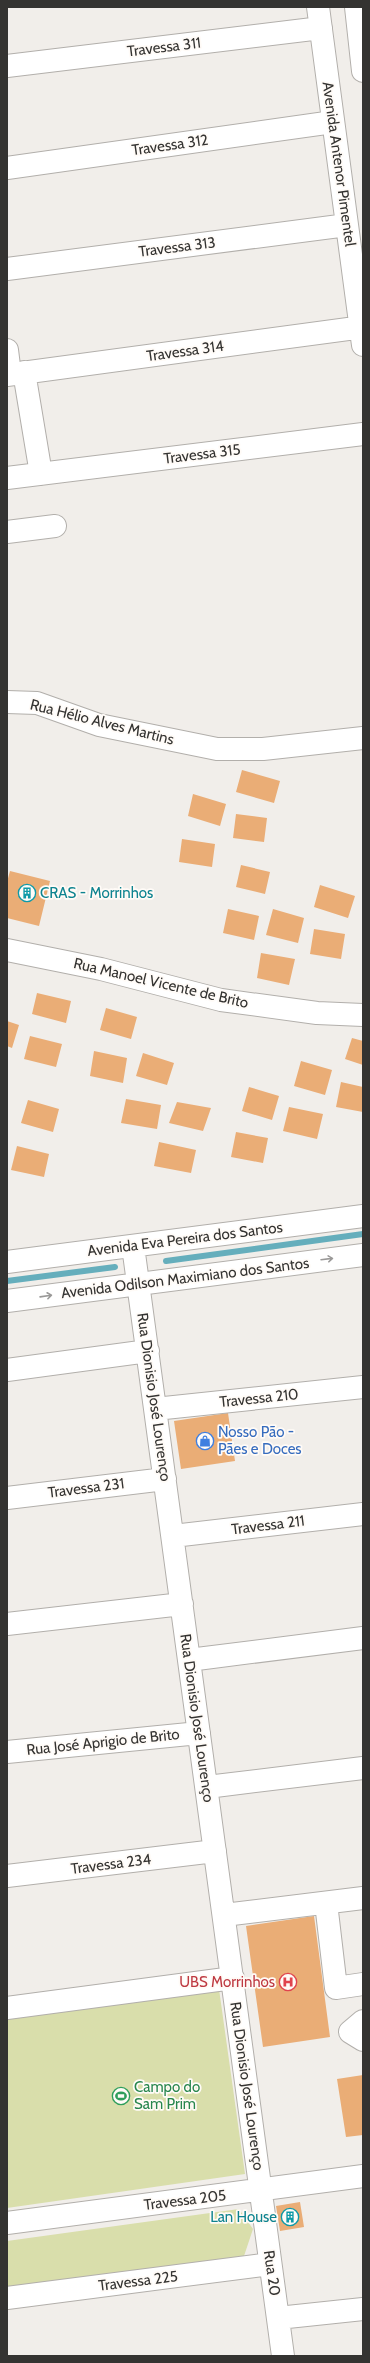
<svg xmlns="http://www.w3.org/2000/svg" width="370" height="2363" font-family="Cabin,sans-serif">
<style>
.green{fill:#d9deab}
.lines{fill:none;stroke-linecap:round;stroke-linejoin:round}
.stream{stroke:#65aebc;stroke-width:6}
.building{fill:#eaad76}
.minor-casing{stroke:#b2afab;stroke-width:24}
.minor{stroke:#fff;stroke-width:22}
.oneway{stroke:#9a9998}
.labels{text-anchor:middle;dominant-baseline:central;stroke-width:3.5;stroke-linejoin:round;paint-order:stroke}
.street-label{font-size:15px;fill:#343331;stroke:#fffbf7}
.culture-label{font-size:15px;fill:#0d838f;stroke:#fffbf7;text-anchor:start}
.shop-label{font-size:15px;fill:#366cbe;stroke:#fffbf7;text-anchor:start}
.health-label{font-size:15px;fill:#be3a42;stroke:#fffbf7;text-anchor:end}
.leisure-label{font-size:15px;fill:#27864d;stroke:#fffbf7;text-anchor:start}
</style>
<rect width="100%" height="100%" fill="#f1eeea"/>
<!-- green -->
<path class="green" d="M219,1989L245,2174L7,2208V2018Z
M239,2209L253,2229L244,2256L7,2287V2241Z"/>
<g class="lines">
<!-- stream -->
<path class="stream" d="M166,1261L363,1234
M7,1281L115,1267"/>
</g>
<!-- building -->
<path class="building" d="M242,770L280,781L274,803L236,792Z
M193,794L226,804L220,826L188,816Z
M236,814L267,818L264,842L233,838Z
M182,839L215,844L212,867L179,862Z
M241,865L270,872L265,894L236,887Z
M10,871L50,881L39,926L7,918V882Z
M320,885L355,896L348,918L314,907Z
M228,909L259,916L254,940L223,933Z
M273,909L304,918L298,943L266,935Z
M314,929L345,934L341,959L310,954Z
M261,953L295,959L289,985L257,978Z
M37,993L71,1001L66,1023L32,1014Z
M106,1008L137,1017L131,1039L100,1030Z
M7,1021L19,1025L12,1048L7,1046Z
M30,1036L62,1044L56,1067L24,1059Z
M352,1038L363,1041V1065L345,1059Z
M94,1051L127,1058L123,1083L90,1076Z
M143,1053L174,1063L167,1085L136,1076Z
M301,1061L332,1070L325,1095L294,1086Z
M341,1082L363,1087V1112L336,1107Z
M249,1087L279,1096L272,1120L242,1111Z
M126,1099L161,1105L157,1129L121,1123Z
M28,1100L59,1109L53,1132L21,1123Z
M177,1102L211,1108L203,1131L169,1123Z
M289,1107L323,1114L317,1139L283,1131Z
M236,1132L268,1138L263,1163L231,1157Z
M159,1142L196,1150L191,1173L154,1166Z
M17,1146L49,1154L44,1177L11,1170Z
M228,1413L235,1461L181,1469L174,1421Z
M314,1916L330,2037L263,2047L246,1926Z
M363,2075V2135L346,2137L337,2079Z
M300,2202L304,2227L280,2231L276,2206Z"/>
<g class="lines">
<defs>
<path id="minor" d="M318,7L363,345
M356,7L363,71
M7,66L321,28
M7,168L333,122
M7,269L347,225
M7,350L10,374
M24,372L41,474
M7,375L363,327
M7,478L363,434
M7,532L55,526
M7,702L37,703L99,725L217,749H263L363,738
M7,950L101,969L221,1000L317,1013L363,1015
M133,1246L283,2356
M7,1262L363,1216
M7,1301L363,1255
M7,1370L148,1351
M155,1409L363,1387
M7,1498L165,1479
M173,1536L363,1514
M7,1624L182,1604
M189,1660L363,1638
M7,1752L199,1733
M207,1787L363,1768
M7,1876L215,1851
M326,1903L336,1988L363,1984
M224,1915L363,1898
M7,2008L233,1978
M363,2021L350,2032L363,2040
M7,2223L363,2176
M7,2298L270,2264
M278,2318L363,2309"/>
</defs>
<!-- minor casing -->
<use href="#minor" class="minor-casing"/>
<!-- minor -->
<use href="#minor" class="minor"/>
</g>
<!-- one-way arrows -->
<defs><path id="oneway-shaft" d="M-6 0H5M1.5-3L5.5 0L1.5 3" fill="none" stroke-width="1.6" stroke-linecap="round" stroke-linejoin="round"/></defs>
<g class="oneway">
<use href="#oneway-shaft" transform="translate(327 1259) rotate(-7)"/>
<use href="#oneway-shaft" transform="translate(46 1296) rotate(-8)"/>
</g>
<!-- icons -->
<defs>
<symbol id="building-ring" viewBox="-11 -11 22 22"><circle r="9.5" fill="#fffbf7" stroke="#0f9aa8" stroke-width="1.5"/><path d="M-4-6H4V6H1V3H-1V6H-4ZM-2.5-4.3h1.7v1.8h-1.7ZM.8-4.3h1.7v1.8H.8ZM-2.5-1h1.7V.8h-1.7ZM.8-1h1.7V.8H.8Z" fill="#0f9aa8"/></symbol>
<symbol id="shop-ring" viewBox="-11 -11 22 22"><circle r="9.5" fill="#fffbf7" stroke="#3f7fe0" stroke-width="1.5"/><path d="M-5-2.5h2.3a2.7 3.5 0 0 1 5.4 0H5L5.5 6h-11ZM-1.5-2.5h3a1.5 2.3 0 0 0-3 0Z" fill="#3f7fe0"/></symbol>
<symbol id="hospital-ring" viewBox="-11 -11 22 22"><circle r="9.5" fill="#fffbf7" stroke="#e0444e" stroke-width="1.5"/><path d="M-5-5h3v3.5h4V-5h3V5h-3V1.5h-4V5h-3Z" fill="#e0444e"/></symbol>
<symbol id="stadium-ring" viewBox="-11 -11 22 22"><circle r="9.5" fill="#fffbf7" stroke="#2e9e5b" stroke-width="1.5"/><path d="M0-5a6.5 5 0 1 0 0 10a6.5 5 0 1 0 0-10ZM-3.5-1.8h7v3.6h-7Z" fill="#2e9e5b"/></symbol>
</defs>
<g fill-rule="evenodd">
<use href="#building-ring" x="17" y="883" width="20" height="20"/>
<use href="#shop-ring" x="195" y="1431" width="20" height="20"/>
<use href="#hospital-ring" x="278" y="1972" width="20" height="20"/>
<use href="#stadium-ring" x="111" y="2086" width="20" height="20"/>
<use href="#building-ring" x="280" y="2207" width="20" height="20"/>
</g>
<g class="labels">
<!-- street labels -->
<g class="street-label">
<text transform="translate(164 47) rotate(-7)">Travessa 311</text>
<text transform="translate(170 145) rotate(-8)">Travessa 312</text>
<text transform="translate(339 164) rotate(82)">Avenida Antenor Pimentel</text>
<text transform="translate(177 247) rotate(-7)">Travessa 313</text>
<text transform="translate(185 351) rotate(-8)">Travessa 314</text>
<text transform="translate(202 454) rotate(-7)">Travessa 315</text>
<text transform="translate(102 722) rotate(14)">Rua Hélio Alves Martins</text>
<text transform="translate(161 983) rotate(13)">Rua Manoel Vicente de Brito</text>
<text transform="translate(185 1239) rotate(-7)">Avenida Eva Pereira dos Santos</text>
<text transform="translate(185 1278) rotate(-7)">Avenida Odilson Maximiano dos Santos</text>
<text transform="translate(154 1397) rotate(82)">Rua Dionisio José Lourenço</text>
<text transform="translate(259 1398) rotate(-6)">Travessa 210</text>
<text transform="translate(86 1488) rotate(-7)">Travessa 231</text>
<text transform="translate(268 1525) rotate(-7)">Travessa 211</text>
<text transform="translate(197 1718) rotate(82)">Rua Dionisio José Lourenço</text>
<text transform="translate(103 1742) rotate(-6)">Rua José Aprigio de Brito</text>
<text transform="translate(111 1864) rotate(-7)">Travessa 234</text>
<text transform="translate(247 2086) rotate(82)">Rua Dionisio José Lourenço</text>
<text transform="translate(185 2200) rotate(-7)">Travessa 205</text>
<text transform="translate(272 2273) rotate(82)">Rua 20</text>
<text transform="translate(138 2281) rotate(-7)">Travessa 225</text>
</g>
<!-- culture labels -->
<g class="culture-label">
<text x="40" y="893">CRAS - Morrinhos</text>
<text x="277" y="2217" text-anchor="end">Lan House</text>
</g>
<!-- shop labels -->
<g class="shop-label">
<text x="218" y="1432">Nosso Pão -<tspan x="218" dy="17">Pães e Doces</tspan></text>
</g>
<!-- health labels -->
<g class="health-label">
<text x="275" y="1982">UBS Morrinhos</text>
</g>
<!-- leisure labels -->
<g class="leisure-label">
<text x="134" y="2087">Campo do<tspan x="134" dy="17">Sam Prim</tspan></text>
</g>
</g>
<!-- border -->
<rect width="370" height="2363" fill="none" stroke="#343331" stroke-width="16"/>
</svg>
